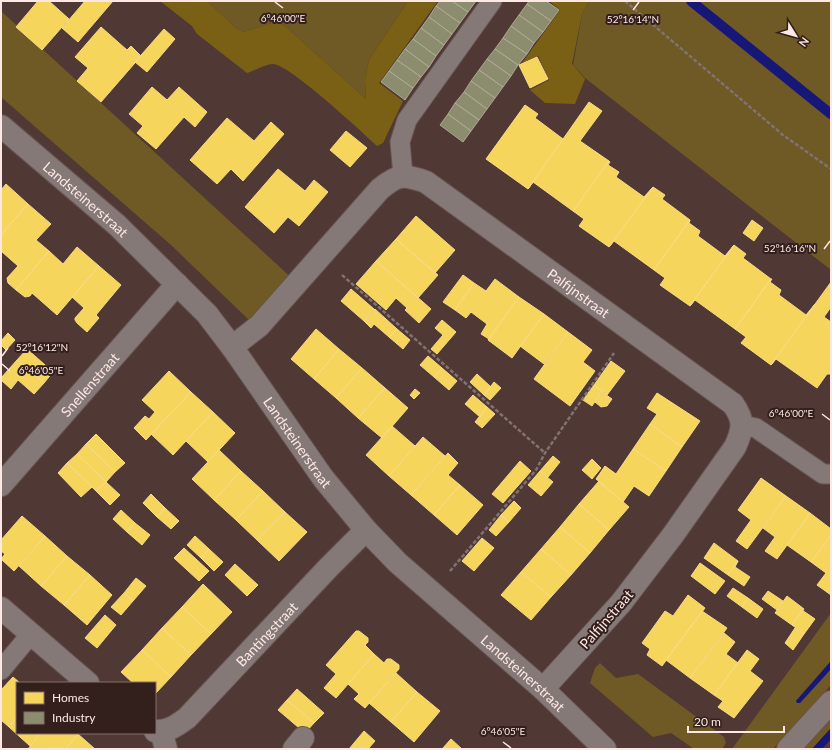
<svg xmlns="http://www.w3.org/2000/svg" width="832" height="750" font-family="Lato,sans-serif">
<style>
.green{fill:#6f5925}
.forest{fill:#7a6015}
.water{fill:#171777}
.homes{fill:#f6d55c;stroke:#f8db85}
.industry{fill:#8c8c6e;stroke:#aea891}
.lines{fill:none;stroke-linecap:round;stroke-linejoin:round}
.stream{stroke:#171777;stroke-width:10}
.service-casing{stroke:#695654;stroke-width:21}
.minor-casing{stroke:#695654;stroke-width:24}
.path{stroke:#807371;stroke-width:2.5;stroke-dasharray:4 2;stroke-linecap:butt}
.service{stroke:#847977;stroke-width:19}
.minor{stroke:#847977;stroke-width:22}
.ticks{fill:none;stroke:#fee8e4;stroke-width:1.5}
.labels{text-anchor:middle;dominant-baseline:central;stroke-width:4;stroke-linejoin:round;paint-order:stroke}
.street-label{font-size:14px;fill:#fee8e4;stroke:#331f1c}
.ticks-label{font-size:10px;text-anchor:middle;fill:#fee8e4;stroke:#331f1c;stroke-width:4;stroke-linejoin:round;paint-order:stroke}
</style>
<rect width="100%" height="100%" fill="#503835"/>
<!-- green -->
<path class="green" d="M207,1H408L369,60L365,80L366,99L284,25L275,22L244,32L236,28Z
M589,1H831V270L585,78L573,65L582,14Z
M1,11L295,281L250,321L171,245L1,97Z
M831,613V661L796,701L797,703H800L831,669V685L773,749H732Z
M600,663L616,678L638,674L724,737L726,743L722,749H694L671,733L653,737L590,683L595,668Z
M831,714V728L812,749H800Z"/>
<!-- forest -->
<path class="forest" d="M160,1H207L236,28L244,32L275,22L284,25L366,99L365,80L369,60L408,1H438L379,83L403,101L383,143L377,146C362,132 289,64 273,64C267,64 253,71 247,73L197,34L192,26Z
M549,1H589L582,14L572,64L585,79L575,104L545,103L530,90L549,80L538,56L522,63L560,10Z"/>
<!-- water -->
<path class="water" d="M831,661V669L800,703H797L796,701Z
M831,728V739L822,749H812Z"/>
<!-- homes -->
<path class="homes" d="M38,1H49L69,19L42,50L16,27Z
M85,1H113L78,42L62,28Z
M101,27L127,50L131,46L141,56L101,102L77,81L88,68L75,57Z
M164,29L175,39L147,72L135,62Z
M537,57L548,79L530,88L519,65Z
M152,87L167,100L179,87L207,112L195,127L184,117L156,149L137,133L143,126L129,114Z
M589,102L602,111L580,141L609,161L573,211L533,182L528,189Z
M525,105L538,114L535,118L563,139L528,189L486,159Z
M227,118L254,141L271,122L284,134L243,181L231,169L217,184L190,160Z
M346,131L367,148L350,167L330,150Z
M609,161L610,162L608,165L619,172L616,177L644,197L653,187L609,247L579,226L584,219L573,211Z
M278,169L305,191L314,180L328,192L299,226L288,217L274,233L245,207Z
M6,184L28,204L1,235V190Z
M653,187L665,195L662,199L690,220L654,270L614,241L609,247Z
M28,204L51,224L36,240L49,251L16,290L8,283L7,278L18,266L1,251V235Z
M416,216L455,250L435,273L396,239Z
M690,220L689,223L700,231L698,236L725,256L734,245L690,306L660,285L665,278L654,270Z
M752,220L763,228L754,241L743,233Z
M396,239L438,275L418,298L376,261Z
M734,245L746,254L743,258L771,279L735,329L695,300L690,306Z
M77,247L99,266L57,315L32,293L30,296L25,297L16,290L49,251L63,264Z
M376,261L431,309L419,323L405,310L407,308L396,298L386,310L356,284Z
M99,266L121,285L96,315L99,318L87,332L77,323L75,320V318L84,308L72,297Z
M463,275L474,283L455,310L443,302Z
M495,279L519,297L489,339L481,334L487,324L471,312L466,318L455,310L474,283L486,291Z
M771,279H772L770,282L781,290L779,295L806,315L815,304L771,365L741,343L746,337L735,329Z
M831,282V307L824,317L831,322V374H827L817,388L776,359L771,365Z
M351,289L374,309L364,321L341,301Z
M519,297L544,314L512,358L488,340Z
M375,309L397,329L389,337L374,324L371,328L364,321Z
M544,314L568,332L544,364L520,346Z
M442,320L456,332L437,354L431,349L443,335L435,328Z
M316,329L339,349L314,379L291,359Z
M397,329L410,340L403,349L389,337Z
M568,332L592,350L583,362L595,371L570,406L534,379Z
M8,333L15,340L6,350L1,345V341Z
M27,349L53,372L44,383L17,360Z
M339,349L362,368L336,398L314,379Z
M428,356L442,368L434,377L420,365Z
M17,360L44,383L34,394L18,380L11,389L1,380V378Z
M611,361L625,371L607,395L594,385Z
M362,368L385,388L358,418L336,398Z
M442,368L457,381L449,390L434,377Z
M169,371L191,392L146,440L134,428L145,416L149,419L155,412L142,400Z
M477,374L491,387L484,395L470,382Z
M494,382L501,388L490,400L484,395Z
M594,385L602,391L592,406L583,400Z
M385,388L408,408L382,438L358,418Z
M415,389L420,393L414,399L410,395Z
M191,392L213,412L173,455L151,434Z
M602,392L612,399L607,406L601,407L595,402Z
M657,393L700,421L682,447L650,424L657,414L647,408Z
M473,395L487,407L480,417L465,404Z
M487,407L495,414L482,428L475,422Z
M213,412L235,433L208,462L186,441Z
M650,424L682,447L666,471L633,449Z
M392,426L415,446L389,476L366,455Z
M96,434L125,463L115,472L86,444Z
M423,437L445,456L411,495L389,476Z
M86,444L115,472L106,482L77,454Z
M633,449L666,471L649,496L634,486L623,502L596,479L605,466L616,474Z
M219,450L241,471L214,500L192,479Z
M448,453L458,463L448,475L460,485L434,515L411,495Z
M77,454L106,482L96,491L67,463Z
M553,456L560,462L548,477L540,471Z
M592,459L601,468L592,479L582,470Z
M520,461L531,471L503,503L492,494Z
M67,463L92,487L81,497L58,473Z
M241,471L263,491L236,520L214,500Z
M540,471L553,482L541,496L528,485Z
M761,478L786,496L747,549L736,541L751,520L738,510Z
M599,481L629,507L609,530L579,504Z
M106,482L120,495L110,505L96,491Z
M460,485L483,505L457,535L434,515Z
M263,491L285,512L257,540L236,520Z
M151,494L165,508L157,517L143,503Z
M786,496L810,513L777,559L765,551L775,537L763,528Z
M514,501L521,508L509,522L501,515Z
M579,504L609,530L590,553L560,527Z
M165,508L179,521L171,529L157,517Z
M121,510L135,523L127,532L113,519Z
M285,512L307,532L279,561L257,540Z
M810,513L831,529V535L811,562L787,545Z
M501,515L509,522L496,536L489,530Z
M22,516L45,536L14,571L1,559L5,554L1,551V540Z
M135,523L150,535L142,545L127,532Z
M560,527L590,553L571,575L541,549Z
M831,535V595L817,585L826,573L811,562Z
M45,536L67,556L41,586L19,566Z
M195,536L209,549L201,558L187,545Z
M482,538L494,548L474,571L462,561Z
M714,543L738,561L728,575L704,558Z
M184,548L209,571L199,581L174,558Z
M209,549L223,562L214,571L201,558Z
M541,549L571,575L551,597L521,572Z
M67,556L90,575L64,605L41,586Z
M738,561L735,567L750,577L744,586L728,575Z
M700,563L725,581L715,594L691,576Z
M235,564L258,585L247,596L225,575Z
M521,572L551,597L531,620L501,595Z
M90,575L112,595L87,625L64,605Z
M136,578L146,586L133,601L124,593Z
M203,584L232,612L211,634L182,607Z
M733,588L748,598L742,607L727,596Z
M768,591L783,601L777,610L762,599Z
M124,593L133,601L121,615L111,607Z
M688,595L705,608L662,666L647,655L650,649L642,643L665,611L673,616Z
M787,596L804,609L792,625L775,613Z
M748,598L763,609L757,618L742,607Z
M182,607L211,634L191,655L162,628Z
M802,610L815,619L804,634L792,625Z
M702,611L727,628L690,678L666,660Z
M105,615L116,625L97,648L85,638Z
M162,628L191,655L171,677L142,650Z
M795,628L804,634L793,650L785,643Z
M356,631H359L368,638V642L365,645L374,654L336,698L324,688L336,674L326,665Z
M724,633L735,642L726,654L738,663L714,695L690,678Z
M142,650L171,677L155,694V683H133L121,672Z
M747,650L759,659L750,671L763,681L734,718L718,707L723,701L714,695Z
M374,654L384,663L387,659H391L399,665V669L365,708L354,699L359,694L348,684Z
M396,673L417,692L391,722L369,703Z
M13,677L20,683H17V717L9,727L1,720V690Z
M297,689L324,713L314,723L287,700Z
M417,692L440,711L414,742L391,722Z
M287,700L314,723L305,733L278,710Z
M17,717V733H41L30,746L9,727Z
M364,731L375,741L368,749H349Z
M41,733H77L78,734L66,749H28Z
M78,734L95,749H66Z
M451,739L462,749H442Z"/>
<!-- industry -->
<path class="industry" d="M440,1H452L468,12L460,23L436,6Z
M452,1H476L468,12Z
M529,1H546L559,10L551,21L527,4Z
M527,4L551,21L543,32L519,15Z
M436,6L460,23L452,34L429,17Z
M519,15L543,32L534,43L511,26Z
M429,17L452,34L444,45L421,28Z
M511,26L534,43L527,54L503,38Z
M421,28L444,45L436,56L413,39Z
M503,38L527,54L518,65L495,49Z
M413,39L436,56L429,67L405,49Z
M405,49L429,67L421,77L397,60Z
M495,49L518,65L511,76L487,59Z
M487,59L511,76L503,87L479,70Z
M397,60L421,77L413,88L389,71Z
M479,70L503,87L495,98L471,81Z
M389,71L413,88L405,100L381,82Z
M471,81L495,98L487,109L464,92Z
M464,92L487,109L479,120L455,103Z
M455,103L479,120L471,131L448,114Z
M448,114L471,131L463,142L440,125Z"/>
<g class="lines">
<!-- stream -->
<path class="stream" d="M691,1L831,114"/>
<defs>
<path id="service" d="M403,176L400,142L407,120L492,1
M742,425L756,428L823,474H831
M1,670L31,634"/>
<g id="minor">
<path id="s1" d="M1,126L117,225L207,314L232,347L323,478L366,530L398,563L543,689L605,749"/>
<path id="s2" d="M232,347L259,326L380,189C398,174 404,174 426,182L733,404C745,421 743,429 735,447L673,535L621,603L543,689"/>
<path id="s3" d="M1,485L177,284"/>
<path d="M1,608L88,683"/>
<path id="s4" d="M155,731C168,732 176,726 187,718L328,568L366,530"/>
<path d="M161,731L166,749"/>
<path d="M294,749L303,738"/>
<path d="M788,749L831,702"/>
</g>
</defs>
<!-- service casing -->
<use href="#service" class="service-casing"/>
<!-- minor casing -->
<use href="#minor" class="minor-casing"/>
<!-- path -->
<path class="path" d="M625,1L783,135L831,169
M342,275L545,453
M450,571L536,470L545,453L614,353"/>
<!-- service -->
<use href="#service" class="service"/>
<!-- minor -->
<use href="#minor" class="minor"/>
</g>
<!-- ticks -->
<path class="ticks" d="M275,2L283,8M633,10L639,2M824,249L830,241M2,356L8,348M2,364L10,371M822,414L830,420M503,742L511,748"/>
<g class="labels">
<!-- street labels -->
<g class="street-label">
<text stroke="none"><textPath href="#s1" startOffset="112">Landsteinerstraat</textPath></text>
<text stroke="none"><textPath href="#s2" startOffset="456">Palfijnstraat</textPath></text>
<text stroke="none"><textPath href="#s3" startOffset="134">Snellenstraat</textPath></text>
<text stroke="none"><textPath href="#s1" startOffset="436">Landsteinerstraat</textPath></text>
<text transform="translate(606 619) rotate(-49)">Palfijnstraat</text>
<text stroke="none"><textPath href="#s4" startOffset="151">Bantingstraat</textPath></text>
<text stroke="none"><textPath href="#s1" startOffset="760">Landsteinerstraat</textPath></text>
</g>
</g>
<g class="ticks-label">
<text x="283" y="22">6°46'00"E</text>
<text x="633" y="23">52°16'14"N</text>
<text x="790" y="252">52°16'16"N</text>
<text x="42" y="351">52°16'12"N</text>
<text x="41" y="374">6°46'05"E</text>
<text x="791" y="417">6°46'00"E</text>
<text x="503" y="735">6°46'05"E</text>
</g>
<!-- border -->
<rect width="832" height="750" fill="none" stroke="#fee8e4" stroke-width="4"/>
<!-- legend -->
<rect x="16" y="682" width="140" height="52" fill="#331f1c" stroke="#846f6c"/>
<rect x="24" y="692" width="20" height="12" fill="#f6d55c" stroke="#846f6c"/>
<text x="52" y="702" font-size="12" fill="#fee8e4">Homes</text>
<rect x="24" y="712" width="20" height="12" fill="#8c8c6e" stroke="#846f6c"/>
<text x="52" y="722" font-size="12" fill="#fee8e4">Industry</text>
<!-- north arrow -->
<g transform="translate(796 36) rotate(127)" stroke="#331f1c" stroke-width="3" paint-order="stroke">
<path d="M0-3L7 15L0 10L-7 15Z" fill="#fee8e4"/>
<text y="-6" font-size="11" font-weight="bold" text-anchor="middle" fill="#fee8e4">N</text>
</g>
<!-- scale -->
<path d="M688 726v6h96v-6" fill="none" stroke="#fee8e4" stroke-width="2"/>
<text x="694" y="726" font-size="12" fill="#fee8e4" stroke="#331f1c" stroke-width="3" paint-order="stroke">20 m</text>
</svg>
